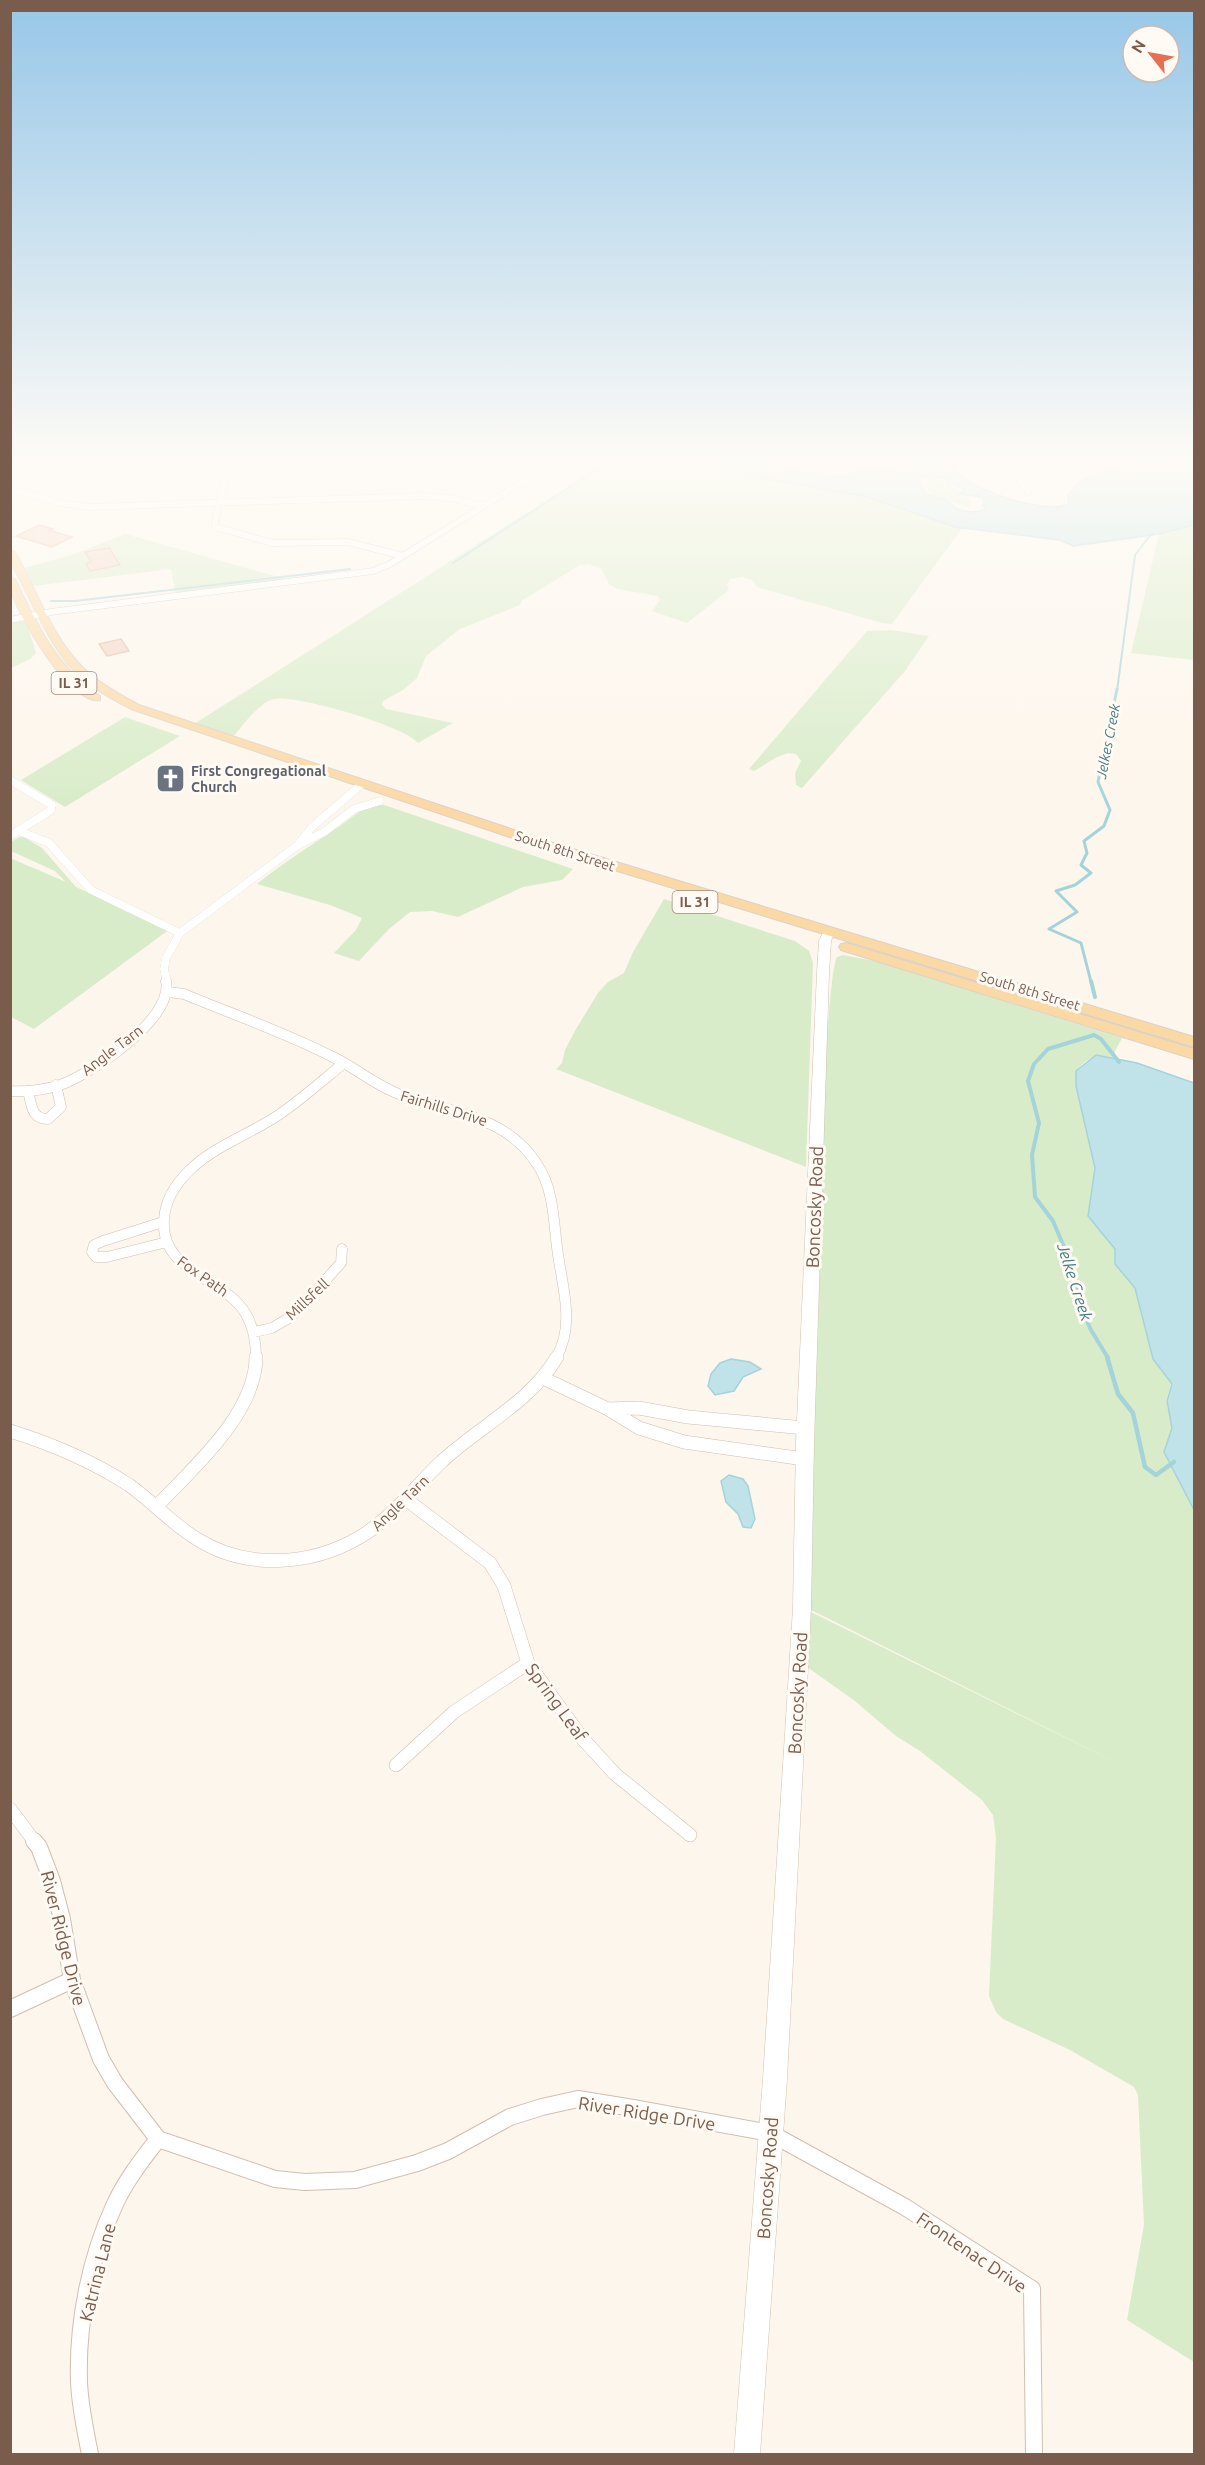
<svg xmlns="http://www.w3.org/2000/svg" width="1205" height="2465" font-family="Ubuntu,sans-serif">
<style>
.green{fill:#d8ecc9}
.water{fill:#bfe3e8;stroke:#a5d3da;stroke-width:1.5;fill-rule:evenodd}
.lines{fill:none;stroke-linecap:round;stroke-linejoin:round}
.stream-far3{stroke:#a5d3da;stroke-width:2}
.stream-far2{stroke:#a5d3da;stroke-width:3}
.stream-far1{stroke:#a5d3da;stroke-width:4}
.stream{stroke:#a5d3da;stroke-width:4.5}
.building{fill:#f3d5c3;stroke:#e6bba3;stroke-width:1.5}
.street-far4-casing{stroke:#d1beb0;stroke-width:7}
.street-far3-casing{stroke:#d1beb0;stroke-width:8}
.street-far2-casing{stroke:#d1beb0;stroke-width:11}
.street-far1-casing{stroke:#d1beb0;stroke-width:14}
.street-casing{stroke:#d1beb0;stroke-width:18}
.secondary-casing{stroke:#d6c0b0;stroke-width:1}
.primary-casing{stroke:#dad1cd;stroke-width:2}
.street-far4{stroke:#fff;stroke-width:6}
.street-far3{stroke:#fff;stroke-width:8}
.street-far2{stroke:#fff;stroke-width:10}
.street-far1{stroke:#fff;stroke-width:13}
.street{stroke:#fff;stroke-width:16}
.secondary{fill:#fff;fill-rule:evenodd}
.primary{fill:#fbd9a5;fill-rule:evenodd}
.labels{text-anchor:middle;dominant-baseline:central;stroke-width:6;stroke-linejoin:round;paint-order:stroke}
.shield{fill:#fffaf3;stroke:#a28b7f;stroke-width:1.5}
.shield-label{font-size:14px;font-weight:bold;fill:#7a5c4d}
.far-water-label{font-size:14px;font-style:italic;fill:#437c86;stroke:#fffaf3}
.far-worship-label{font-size:14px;font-weight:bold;fill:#5b616d;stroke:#fffaf3;text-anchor:start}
.far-street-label{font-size:14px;fill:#7a5c4d;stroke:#fffaf3}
.street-label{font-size:15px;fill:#7a5c4d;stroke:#fffaf3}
.water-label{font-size:16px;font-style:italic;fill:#437c86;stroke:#fffaf3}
.near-street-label{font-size:18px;fill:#7a5c4d;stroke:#fffaf3}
</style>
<rect width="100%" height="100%" fill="#fdf6ec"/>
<!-- green -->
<path class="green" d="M605,463H719L761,478L864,496L904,511L962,528L892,624L882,623L757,587L752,580L742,577L730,579L727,585L729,590L687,623L652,611L660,600L658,596L617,589L609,584L601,568L588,564L580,565L521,601L520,605L460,629L426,656L417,678L403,690L383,701L382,705L386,709L453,723L418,743C405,726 295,694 274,699C260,702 242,726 233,737L194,724Z
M927,477C943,480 962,490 972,502L970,507L934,497L922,483Z
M1194,525V660L1131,653L1159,534Z
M125,534L293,581L176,596L171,569L33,586L24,568L75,554Z
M24,621L27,624L36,653L30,659L11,668V622Z
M891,630L929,636L905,671L802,788L796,785L795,773L801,761L796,754L788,753L777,757L754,771L749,769L867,631Z
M125,717L180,736L65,807L21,780Z
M372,805H384L573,869L562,880L523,887L458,917L432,911L410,912L389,929L359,961L334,953L356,930L362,918L330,905L257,884C283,863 310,846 337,828C349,820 359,810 372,805Z
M19,837H24L42,848L76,887L170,929L34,1029L11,1017L10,858L66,882L55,871L13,852L11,853V842Z
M664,899L795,941L809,951L813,963L806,1167L556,1069L562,1063L565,1050L576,1029L598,993L608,982L624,973L633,952Z
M843,955L879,962L1122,1038L1112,1057C1094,1055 1088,1057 1076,1071V1086L1095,1168L1088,1216L1115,1249V1264L1135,1288L1153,1359L1171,1384L1166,1401L1172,1428L1164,1452L1194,1511V2362L1127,2320L1144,2225L1138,2095L1134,2087L1070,2050L1003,2019L996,2012L989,1996L996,1838L993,1815L982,1800L920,1751L896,1736L855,1701L807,1667L809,1611L1127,1768L809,1609L824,1065C827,1046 831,967 837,957Z"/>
<!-- water -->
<path class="water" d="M719,463H776L795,471L851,477L850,475L858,473V470L901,467V463H950C957,487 1047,516 1068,504V494L1083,480L1130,463H1172L1194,467V525L1159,534L1073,546L1060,540L955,527L864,496L761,478ZM926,476L945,478L948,483L965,489L959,494L982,497L985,510C976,512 966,513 957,509C953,507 950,502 945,500C933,496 920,495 920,478Z
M1096,1055L1137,1063L1194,1083V1510L1164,1452L1172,1428L1167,1401L1172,1384L1153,1359L1135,1288L1115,1264V1249L1088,1216L1095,1168L1076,1086V1071Z
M731,1359L750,1362L761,1369L743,1377L734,1391L715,1395L708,1386L711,1374L720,1363Z
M729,1475L743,1479L748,1486L755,1519L751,1528L743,1527L738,1514L726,1502L721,1481Z"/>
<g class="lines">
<!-- stream-far3 -->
<path class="stream-far3" d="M453,563L607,463
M51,601H75L350,569
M1117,691L1135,555L1152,533"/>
<!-- stream-far2 -->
<path class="stream-far2" d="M1091,982L1081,943L1049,929L1077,912L1056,891L1075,885L1091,873L1081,865L1087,853L1084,841L1104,826L1110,810L1098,782L1117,689"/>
<!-- stream-far1 -->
<path class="stream-far1" d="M1091,981L1095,997
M1108,1358L1091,1330L1080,1305L1073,1268L1053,1221L1035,1197L1032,1155L1039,1123L1028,1081L1034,1064L1048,1049L1094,1035L1101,1039L1119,1062"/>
<!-- stream -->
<path class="stream" d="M1107,1357L1118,1394L1133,1413L1145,1467L1156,1475L1174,1462"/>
</g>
<!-- building -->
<path class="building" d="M39,525L53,529L49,530L72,537L52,547L16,536Z
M109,548L120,565L90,571L86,564L91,561L85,552Z
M121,639L129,651L107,656L99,644Z"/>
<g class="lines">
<defs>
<path id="street-far4" d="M107,463L148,467L280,463
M229,463L215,521L216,527L272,543L348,542L403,556
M996,463L1020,478L1057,463
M1019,478L1028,492
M10,489L60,503L88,507L424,496L450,498L484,506
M10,620L51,612L373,571L390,564L553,463"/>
<path id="street-far3" d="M10,780L52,805L51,810L10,836
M19,831L49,843L91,890L180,933
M300,842L312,827L362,784
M167,982L164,969L166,958L180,933L298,845L324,832L354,809L380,801"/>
<path id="street-far2" d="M168,992L184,994C234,1015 287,1033 335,1058C355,1068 373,1083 394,1092C445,1114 504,1112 537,1164C556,1192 553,1228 559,1261C564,1293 574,1327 556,1358
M10,1091C27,1092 44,1090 60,1085C91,1074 174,1019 166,981
M28,1091C32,1105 31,1119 48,1119L61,1107L56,1085
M163,1222L103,1241L94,1245L92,1252L96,1257H107L167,1242
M254,1332L272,1328L289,1318L303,1305L341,1263L342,1249
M256,1358C256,1343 254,1328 246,1314C224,1277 160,1272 164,1220C165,1199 176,1183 191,1169C216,1145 251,1134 280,1114C302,1099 323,1080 344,1063"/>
<path id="street-far1" d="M543,1378L608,1409L639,1428L684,1442L804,1459
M608,1409L639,1408L688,1417L805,1428
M10,1431C52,1444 92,1461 129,1485C153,1502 172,1524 197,1539C246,1570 311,1566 360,1537C392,1518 414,1488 440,1463C478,1427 530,1403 557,1357
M407,1500L490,1563L504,1586L528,1663L582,1738L615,1774L690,1835
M158,1505C194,1467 256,1413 256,1357
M396,1765L454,1712L528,1663
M10,1809L35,1842"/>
<path id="street" d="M34,1841L39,1847L52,1881L62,1919L72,1980L101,2059L115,2083L158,2139L275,2179L305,2182L355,2180L417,2163L448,2151L510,2117L542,2107L578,2099L633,2108L770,2133L905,2207L1032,2289L1034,2454
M10,2009L72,1980
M90,2454C85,2430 80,2406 79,2382C77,2323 90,2257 115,2204C126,2180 142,2160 158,2139"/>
<path id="secondary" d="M829,927L835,931L831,941L829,973L814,1443L811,1608L787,2079L760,2454H734L763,2079L793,1608L796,1443L817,973L819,941L825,928Z"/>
<path id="primary" d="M10,549L15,552C38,592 54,645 91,675C106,687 122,696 139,705L550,842L1194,1037V1047L542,848L131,709C114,700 98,692 84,680C48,650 33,600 10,561Z
M10,576L15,579C37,624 56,667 100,696V700C70,705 18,616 11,590C10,586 10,581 10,576Z
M846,943L1194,1049V1059L841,950L839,947L841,944Z"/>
</defs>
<!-- street-far4 casing -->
<use href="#street-far4" class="street-far4-casing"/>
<!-- street-far3 casing -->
<use href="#street-far3" class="street-far3-casing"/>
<!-- street-far2 casing -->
<use href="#street-far2" class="street-far2-casing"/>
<!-- street-far1 casing -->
<use href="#street-far1" class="street-far1-casing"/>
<!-- street casing -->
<use href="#street" class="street-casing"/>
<!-- secondary casing -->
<use href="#secondary" class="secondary-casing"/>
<!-- primary casing -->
<use href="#primary" class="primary-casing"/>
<!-- street-far4 -->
<use href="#street-far4" class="street-far4"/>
<!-- street-far3 -->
<use href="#street-far3" class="street-far3"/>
<!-- street-far2 -->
<use href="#street-far2" class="street-far2"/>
<!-- street-far1 -->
<use href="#street-far1" class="street-far1"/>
<!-- street -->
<use href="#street" class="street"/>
<!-- secondary -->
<use href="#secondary" class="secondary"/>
<!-- primary -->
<use href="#primary" class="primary"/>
</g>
<!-- sky -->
<linearGradient id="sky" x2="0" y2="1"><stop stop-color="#97c7e8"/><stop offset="0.57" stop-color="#fefbf6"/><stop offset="1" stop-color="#fefbf6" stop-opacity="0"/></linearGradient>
<rect width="1205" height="809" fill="url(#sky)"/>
<!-- icons -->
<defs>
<symbol id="church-square" viewBox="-11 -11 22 22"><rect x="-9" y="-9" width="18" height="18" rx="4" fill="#6b7280" stroke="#fffaf3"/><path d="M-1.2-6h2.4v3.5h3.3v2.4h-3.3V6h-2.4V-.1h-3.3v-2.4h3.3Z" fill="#fff"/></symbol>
</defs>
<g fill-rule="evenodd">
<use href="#church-square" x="154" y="762" width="33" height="33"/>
</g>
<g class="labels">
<!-- shield labels -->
<g class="shield">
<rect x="51.5" y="672" width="45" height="22" rx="4.5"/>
<rect x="672.5" y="891" width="45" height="22" rx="4.5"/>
</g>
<g class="shield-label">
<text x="74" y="683">IL 31</text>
<text x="695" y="902">IL 31</text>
</g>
<!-- far-water labels -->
<g class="far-water-label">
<text transform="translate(1108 741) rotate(-79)">Jelkes Creek</text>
</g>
<!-- far-worship labels -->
<g class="far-worship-label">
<text x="191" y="771">First Congregational<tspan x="191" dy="16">Church</tspan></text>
</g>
<!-- far-street labels -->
<g class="far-street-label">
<text transform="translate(565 851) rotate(18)">South 8th Street</text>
<text transform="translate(1030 991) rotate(17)">South 8th Street</text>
</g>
<!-- street labels -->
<g class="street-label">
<text transform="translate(112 1050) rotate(-37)">Angle Tarn</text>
<text transform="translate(444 1108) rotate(17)">Fairhills Drive</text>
<text transform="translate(203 1276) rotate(35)">Fox Path</text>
<text transform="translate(307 1299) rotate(-43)">Millsfell</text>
<text transform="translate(400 1503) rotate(-44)">Angle Tarn</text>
</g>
<!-- water labels -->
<g class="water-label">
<text transform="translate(1075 1282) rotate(72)">Jelke Creek</text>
</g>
<!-- near-street labels -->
<g class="near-street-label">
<text transform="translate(814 1207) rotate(-88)">Boncosky Road</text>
<text transform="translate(797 1693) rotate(-87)">Boncosky Road</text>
<text transform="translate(557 1702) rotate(54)">Spring Leaf</text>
<text transform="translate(64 1938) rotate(76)">River Ridge Drive</text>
<text transform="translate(647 2113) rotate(9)">River Ridge Drive</text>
<text transform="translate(767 2178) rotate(-86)">Boncosky Road</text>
<text transform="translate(972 2252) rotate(34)">Frontenac Drive</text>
<text transform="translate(97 2272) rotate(-76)">Katrina Lane</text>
</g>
</g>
<!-- border -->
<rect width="1205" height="2465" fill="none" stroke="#7a5c4d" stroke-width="24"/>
<!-- north arrow -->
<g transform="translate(1151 54) rotate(301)"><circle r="28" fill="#fffaf3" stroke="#cabbb1" stroke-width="1.5"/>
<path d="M0-4.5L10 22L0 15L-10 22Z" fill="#e76f51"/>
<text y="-9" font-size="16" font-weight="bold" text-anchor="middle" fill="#7a5c4d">N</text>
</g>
</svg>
